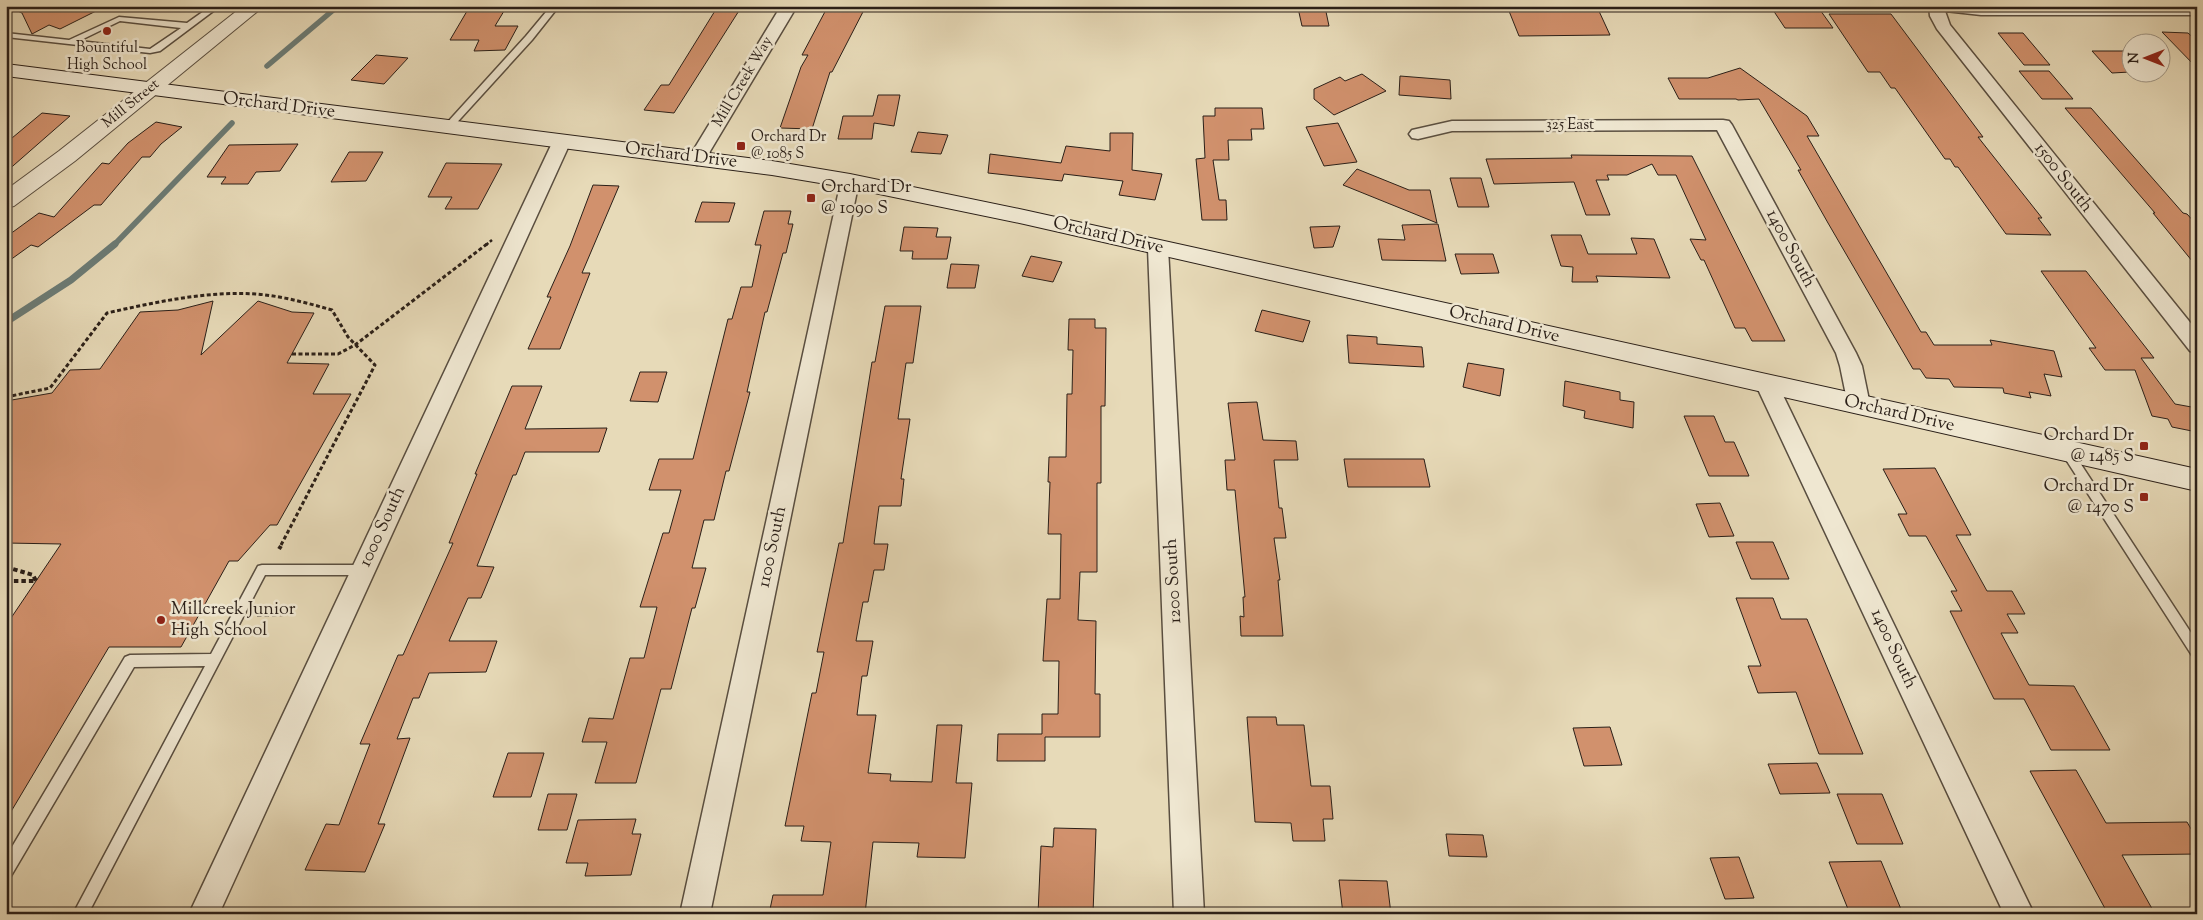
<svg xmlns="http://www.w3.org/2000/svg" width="2203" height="920" font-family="'Sorts Mill Goudy',serif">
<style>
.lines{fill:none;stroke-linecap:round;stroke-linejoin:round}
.stream-far1{stroke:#6c7c76;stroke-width:5.5}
.stream{stroke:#6c7c76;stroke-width:7}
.building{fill:#d1916d;stroke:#2a1f18}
.service-casing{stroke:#594e40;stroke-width:3}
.minor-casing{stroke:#594e40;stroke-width:3}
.tertiary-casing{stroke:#594e40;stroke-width:2}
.secondary-casing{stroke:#2a1f18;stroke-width:2}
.path-far2{stroke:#2a1f18;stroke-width:2.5;stroke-dasharray:3 2;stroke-linecap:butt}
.path-far1{stroke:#2a1f18;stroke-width:3;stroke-dasharray:4 2.5;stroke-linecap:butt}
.path{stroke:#2a1f18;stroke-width:4;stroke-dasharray:4.5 3;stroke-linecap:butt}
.service{fill:#efe7d1;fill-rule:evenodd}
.minor{fill:#efe7d1;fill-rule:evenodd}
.tertiary{fill:#efe7d1;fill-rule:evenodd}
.secondary{fill:#efe7d1;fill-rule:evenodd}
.poi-dot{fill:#8f2418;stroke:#efe7d1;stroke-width:2}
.labels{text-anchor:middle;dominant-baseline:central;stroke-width:5;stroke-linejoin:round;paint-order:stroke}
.far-poi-label{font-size:15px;fill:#2a1f18;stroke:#efe7d1}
.far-street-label{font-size:15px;fill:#2a1f18;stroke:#efe7d1}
.street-label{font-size:18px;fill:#2a1f18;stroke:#efe7d1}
.poi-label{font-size:18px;fill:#2a1f18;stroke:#efe7d1;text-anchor:start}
</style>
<rect width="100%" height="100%" fill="#e7dab8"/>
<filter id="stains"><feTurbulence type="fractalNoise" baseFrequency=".004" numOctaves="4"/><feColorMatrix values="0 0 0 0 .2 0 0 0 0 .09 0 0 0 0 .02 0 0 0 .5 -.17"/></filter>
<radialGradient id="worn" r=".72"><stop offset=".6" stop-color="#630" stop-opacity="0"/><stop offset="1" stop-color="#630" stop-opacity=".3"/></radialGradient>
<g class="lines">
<!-- stream-far1 -->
<path class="stream-far1" d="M267,66L338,6
M114,245L232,123"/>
<!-- stream -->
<path class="stream" d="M6,322L71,280L115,244"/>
</g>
<!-- building -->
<path class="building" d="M7,6H106L60,29L49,25L32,34L22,13Z
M470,6H507L495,26H518L505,50L474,51L479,40H450Z
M718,6H742L674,113L644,110L661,85H669Z
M828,6H866L832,72H830L812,129L780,128L801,67L808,55H802Z
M1325,7L1329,26H1302L1298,8Z
M1771,7H1818L1833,28H1785Z
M1571,8L1598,9L1610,35L1519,36L1509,11H1572Z
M1829,14H1891L1983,137H1978L2042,218H2038L2051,235L2006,234L1958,167H1955L1950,159H1945L1895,88H1891L1880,72H1868Z
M2162,32L2188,33L2197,41V68Z
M1998,33H2023L2050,65H2024Z
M2092,51H2130V72L2112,73Z
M376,55L408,58L384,84L351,80Z
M1740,68L1807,116L1819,136H1807L1921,332H1926L1934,345H1992L1990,340L2054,351L2062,377L2044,374L2051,396L2029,392L2031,398L2004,393L2003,388L1954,387L1949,379L1926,378L1920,369H1913L1828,223L1798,170H1801L1759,99L1738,100L1736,99H1679L1668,78H1708Z
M2019,71H2049L2073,99H2042Z
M1362,74L1386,91L1334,115L1314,99V89L1340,77L1345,81Z
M1400,76L1450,80L1451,99L1399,95Z
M878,95H900L894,126L874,123L872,139H838L843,116H873Z
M1215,108H1262L1264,129H1251L1252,140H1228L1229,160H1213L1219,200H1226L1227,220H1202L1196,159L1205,158L1203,116H1215Z
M2065,108H2091L2183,213L2187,214L2197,225V267L2153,213H2155Z
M42,113L70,116L6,172V143Z
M156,122L182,127L161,144L150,157H142L101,205H94L38,247L31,245L6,263V237L39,213L54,217L102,163L109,164L128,143Z
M1338,123L1357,162L1324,166L1306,127Z
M918,132L948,135L941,154L911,152Z
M1110,133H1133L1132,170L1162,174L1155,200L1119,195L1123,181L1064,174L1062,181L988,173L990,154L1061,163L1066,146L1110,151Z
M298,144L280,171L256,172L248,184H221L226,177H207L229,145Z
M349,152H383L366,181L331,182Z
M1571,155L1692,156L1785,341H1752L1745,328H1735L1704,260H1701L1690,239L1706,240L1676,175H1658L1652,164L1627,175H1607L1609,180H1596L1610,215H1586L1574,182L1494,184L1486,159L1572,158Z
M446,163L502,164L478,209H445L452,197H428Z
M1357,169L1409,190H1430L1437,223L1343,185Z
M1450,178H1481L1489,207H1458Z
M593,185L619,186L582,273H590L569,326L560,349H528L551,297H547L570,246Z
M702,202L735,203L729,222H695Z
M764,211H791L788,224H793L786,253H783L767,312H765L747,392H750L729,471H726L714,520H704L692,568H706L695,608H692L671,689H661L636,783H595L607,742H582L589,718L613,719L630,658H644L657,607H640L663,533H669L681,490H649L659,459H693L728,319H732L741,287H752L761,245H755Z
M1438,224L1446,261L1382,260L1378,239L1405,240L1402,225Z
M1340,226L1333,247L1314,248L1310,227Z
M904,227L938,228L936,237H951L947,259H912L913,251H900Z
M1551,235H1581L1588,254H1637L1631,238L1654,239L1670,278L1596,276L1598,282H1572L1573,267L1561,266Z
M1455,254H1493L1499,273L1461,274Z
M1031,256L1062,262L1053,282L1022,276Z
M951,264L979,265L975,288H947Z
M2041,271H2086L2154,358H2141L2175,404L2197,408V432L2172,427L2168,419L2152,416L2135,370H2105L2089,348H2096Z
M213,301L201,355L258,301L292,312L314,313L287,363L329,364L313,394H351L277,525H270L238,561H229L181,647H109L6,820V618H11L61,544L6,543V401L52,393L70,370L100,369L140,312L178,310Z
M885,306H921L913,363H906L898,419H910L901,479H904L901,506H879L874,544H888L884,570H874L868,602H863L856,641H873L867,676H862L857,715H876L868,773L891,774L890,781L932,782L937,725H962L956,783H972L965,858L917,857L919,843L873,842L865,914H769L773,895H823L831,842L801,841L804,826H785L812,693H816L824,652H817L839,543H843L872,362H875Z
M1262,310L1310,321L1303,342L1255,331Z
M1069,319H1095V328H1106L1105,406H1101V483H1097V572H1080L1078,620L1096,621L1095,694H1100V737H1045V761H997L998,734H1042V714H1058L1059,661H1043L1047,599H1060L1061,534H1048L1050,482H1048L1049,457H1066L1067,394H1072L1073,350H1068Z
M1347,335L1377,337V344L1422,347L1424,367L1349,363Z
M1468,363L1504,369L1500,396L1463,387Z
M640,372H667L658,402L630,401Z
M1565,381L1620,392V400L1634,402L1633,428L1584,418L1585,411L1563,406Z
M512,386H542L525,429L607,428L599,452H525L516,475H513L477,566L494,567L481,598H468L449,641H497L486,672L429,673L419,698H413L397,739L410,738L378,824H385L365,872L305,870L326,824L339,825L370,744H360L398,655H403L453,543H449L477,474H475Z
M1257,402L1263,440L1296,441L1298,460H1274L1279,508H1282L1286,538H1274L1280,580H1278L1283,636H1241L1240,616L1244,617L1243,597H1245L1235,490H1227L1225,460H1235L1228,403Z
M1684,416H1714L1725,442H1734L1749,476H1709Z
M1344,459H1424L1430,487H1348Z
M1935,468L1971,535H1956L1987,591H2012L2025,614H2007L2018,633H2001L2029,685L2074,686L2110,750H2051L2024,699H1994L1950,611H1962L1951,591H1957L1926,536H1909L1898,514H1907L1883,469Z
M1720,503L1734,536L1709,537L1696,504Z
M1736,542H1773L1789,579H1751Z
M1736,598H1773L1781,619H1807L1863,754H1819L1796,692L1758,693L1748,666H1761Z
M1247,717H1276L1277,725H1304L1311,786H1330L1333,819H1323L1325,841H1293L1291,823L1255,822Z
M1610,727L1622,765L1584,766L1573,728Z
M508,753H544L531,797H493Z
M1817,763L1830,793L1780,794L1768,764Z
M2076,770L2106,823L2187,822L2197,839V854L2122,855L2155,914H2108L2030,771Z
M548,794H577L567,830H538Z
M1837,794H1882L1903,844H1857Z
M636,819L632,834H641L631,875L585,876L588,863H566L578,820Z
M1054,828L1096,829L1093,914H1038L1041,846L1053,847Z
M1446,834L1483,835L1487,857L1449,856Z
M1739,857L1754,898L1725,899L1710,858Z
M1881,861L1903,914H1850L1829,862Z
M1339,880L1387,881L1391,914H1343Z"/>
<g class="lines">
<defs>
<path id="service" d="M211,6H220L160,51L150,53L6,37V33L69,40L119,17L187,23ZM120,21L181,28L150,49L79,41Z
M551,6H559L532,40L451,129H445V125L526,36Z
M2067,448L2071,449L2197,642V658L2193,657L2063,455L2061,452L2063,449Z
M262,565H363L367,566L369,570L367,574L363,575H265L88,914H73L205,666L134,667L11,876L6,878V857L125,657L130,655L211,654L258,566Z"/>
<path id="minor" d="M781,6H797L703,163L697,165L691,163L688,159Z
M1929,6H2197V15H1981L1945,11L1950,25L2197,331V353L2190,351L1937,29L1930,16Z
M1723,120L1729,121L1732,125L1856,353L1862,366L1870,405L1867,411L1859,413L1851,411L1848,405L1840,366L1836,353L1717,130L1452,131L1418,139L1412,138L1409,134L1412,130L1452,121Z
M562,136L568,137L571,141L219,914H189L553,141L556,137Z
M850,175L856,177L859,181L710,914H680L841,181L844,177Z
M1158,242L1165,243L1168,248L1204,914H1174L1148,248L1151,243Z
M1767,377L1775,379L1778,385L2034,914H2004L1756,385L1759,379Z"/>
<path id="tertiary" d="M243,6H264L75,161L14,206L6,208V190L59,151Z"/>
<path id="secondary" d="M6,64L772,161L850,174L1024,210L2197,469V491L1024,224L850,188L772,175L6,76Z"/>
</defs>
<!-- service casing -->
<use href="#service" class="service-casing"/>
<!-- minor casing -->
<use href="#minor" class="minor-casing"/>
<!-- tertiary casing -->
<use href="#tertiary" class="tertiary-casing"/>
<!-- secondary casing -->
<use href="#secondary" class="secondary-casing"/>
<!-- path-far2 -->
<path class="path-far2" d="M486,245L492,240"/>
<!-- path-far1 -->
<path class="path-far1" d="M292,354H338L355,345L487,244
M6,397L50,388L107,313C156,302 206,291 256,294C282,296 307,303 332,310L348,337L375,365L280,547"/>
<!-- path -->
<path class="path" d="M279,549L281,546
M6,567L33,575L36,581H6
M257,615L287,614"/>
<!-- service -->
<use href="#service" class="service"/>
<!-- minor -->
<use href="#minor" class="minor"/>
<!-- tertiary -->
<use href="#tertiary" class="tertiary"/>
<!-- secondary -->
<use href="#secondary" class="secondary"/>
</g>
<!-- markers -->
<g class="poi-dot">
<circle cx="107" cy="31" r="5"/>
<rect x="736" y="141" width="10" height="10" rx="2.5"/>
<rect x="806" y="193" width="10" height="10" rx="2.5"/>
<rect x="2139" y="441" width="10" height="10" rx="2.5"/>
<rect x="2139" y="492" width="10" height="10" rx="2.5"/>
<circle cx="161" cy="620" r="5"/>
</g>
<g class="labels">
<!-- far-poi labels -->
<g class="far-poi-label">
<text x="107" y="48">Bountiful<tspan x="107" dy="17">High School</tspan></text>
<text x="751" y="137" text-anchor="start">Orchard Dr<tspan x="751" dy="17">@ 1085 S</tspan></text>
</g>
<!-- far-street labels -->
<g class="far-street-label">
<text transform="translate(743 82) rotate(-59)">Mill Creek Way</text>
<text transform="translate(131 104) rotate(-39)">Mill Street</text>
<text x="1570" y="125">325 East</text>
</g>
<!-- street labels -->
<g class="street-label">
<text transform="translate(279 106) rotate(7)">Orchard Drive</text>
<text transform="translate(681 156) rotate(7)">Orchard Drive</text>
<text transform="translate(2063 178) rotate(52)">1500 South</text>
<text transform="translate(1108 236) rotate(13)">Orchard Drive</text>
<text transform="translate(1790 249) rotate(62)">1400 South</text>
<text transform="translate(1504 325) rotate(13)">Orchard Drive</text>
<text transform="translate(1899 414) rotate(13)">Orchard Drive</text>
<text transform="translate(383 527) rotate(-65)">1000 South</text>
<text transform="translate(773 547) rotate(-78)">1100 South</text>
<text transform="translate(1174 581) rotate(-93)">1200 South</text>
<text transform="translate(1893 649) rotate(65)">1400 South</text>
</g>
<!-- poi labels -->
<g class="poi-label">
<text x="821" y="188">Orchard Dr<tspan x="821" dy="21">@ 1090 S</tspan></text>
<text x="2134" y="436" text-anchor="end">Orchard Dr<tspan x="2134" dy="21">@ 1485 S</tspan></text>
<text x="2134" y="487" text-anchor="end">Orchard Dr<tspan x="2134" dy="21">@ 1470 S</tspan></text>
<text x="171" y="610">Millcreek Junior<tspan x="171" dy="21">High School</tspan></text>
</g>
</g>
<!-- margin -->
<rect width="2203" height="920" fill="none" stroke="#e7dab8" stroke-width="25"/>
<rect x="8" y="8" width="2188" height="905" fill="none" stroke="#2a1f18" stroke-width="2.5"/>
<rect x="12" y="12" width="2178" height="895" fill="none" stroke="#2a1f18"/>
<!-- north arrow -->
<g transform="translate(2146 58) rotate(270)"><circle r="24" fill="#efe7d1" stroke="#a09787"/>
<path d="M0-4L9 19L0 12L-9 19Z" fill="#8f2418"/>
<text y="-8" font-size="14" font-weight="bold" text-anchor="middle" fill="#2a1f18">N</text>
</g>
<rect width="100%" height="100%" filter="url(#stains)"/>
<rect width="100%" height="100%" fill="url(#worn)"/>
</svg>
